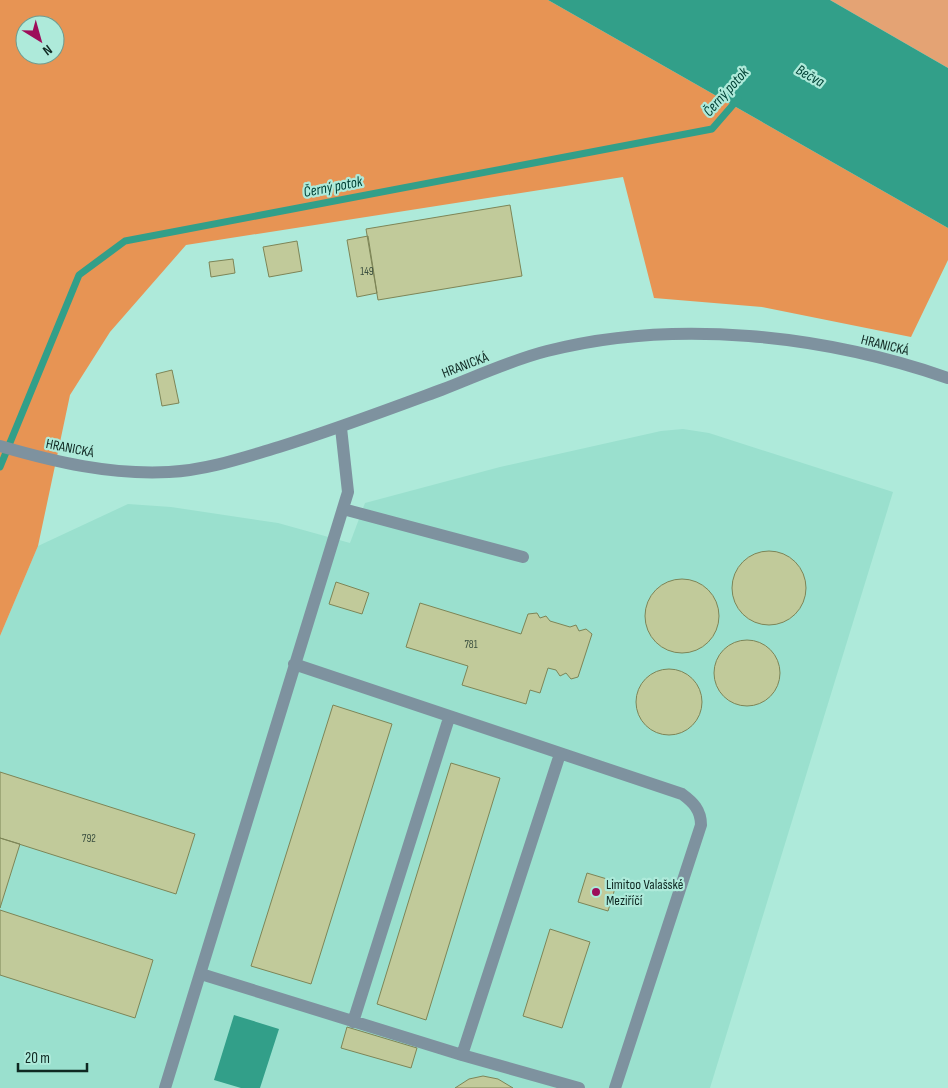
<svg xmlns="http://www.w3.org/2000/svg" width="948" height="1088" font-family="'Sofia Sans Condensed',sans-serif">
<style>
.built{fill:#9ae0ce}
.green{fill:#e4a374}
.forest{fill:#e79454;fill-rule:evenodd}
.water{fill:#329f89}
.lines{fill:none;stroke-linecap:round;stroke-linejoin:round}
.stream{stroke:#329f89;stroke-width:7}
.building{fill:#c1ca9a;stroke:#7d8557}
.minor{stroke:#7e929f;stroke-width:12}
.poi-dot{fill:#9d0d5a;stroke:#aeeada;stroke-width:2}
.labels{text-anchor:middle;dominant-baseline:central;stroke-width:4.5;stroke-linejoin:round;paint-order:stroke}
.number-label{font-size:11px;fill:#3c5040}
.street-label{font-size:14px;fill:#0f2822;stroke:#aeeada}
.poi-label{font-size:14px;fill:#0f2822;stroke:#aeeada;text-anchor:start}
.water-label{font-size:15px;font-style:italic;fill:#004135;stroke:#aeeada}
</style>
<rect width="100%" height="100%" fill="#aeeada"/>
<!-- built -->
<path class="built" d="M683,429L709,433L893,492L710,1088H0V636L38,546L128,504L171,507L278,523L350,543L365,503L500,467L661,431Z"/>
<!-- green -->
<path class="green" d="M830,0H948V68Z"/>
<!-- forest -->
<path class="forest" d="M0,0H548L948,228V260L911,337L762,307L654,298L623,177L186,245L110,332L70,395L38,546L0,636ZM25,25H55V55H25Z"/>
<!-- water -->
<path class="water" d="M548,0H830L948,68V228Z
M234,1015L279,1029L260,1088H241L214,1080Z"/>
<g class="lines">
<!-- stream -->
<path class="stream" d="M0,467L79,275L125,241L712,129L738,99"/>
</g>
<!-- building -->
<path class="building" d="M510,205L522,276L378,300L366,229Z
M368,236L377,293L357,297L347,240Z
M297,241L302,271L269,277L263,247Z
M233,259L235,273L211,277L209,262Z
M172,370L179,403L162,406L156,374Z
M732 588a37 37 0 1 1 74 0a37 37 0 1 1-74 0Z
M645 616a37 37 0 1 1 74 0a37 37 0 1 1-74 0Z
M336,582L369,593L362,614L329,604Z
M420,603L521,634L528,614L537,613L540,618L546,616L550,621L570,627L576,625L579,631L586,629L592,634L578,677L571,679L566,673L560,676L556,670L548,668L540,693L530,690L526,704L462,685L468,666L406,647Z
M714 673a33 33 0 1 1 66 0a33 33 0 1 1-66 0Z
M636 702a33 33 0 1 1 66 0a33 33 0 1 1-66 0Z
M333,705L392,724L311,984L251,966Z
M451,763L500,778L426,1020L377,1004Z
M0,772L195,834L176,894L0,838Z
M0,838L20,844L0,908Z
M587,873L617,882L608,911L578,902Z
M0,910L153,960L135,1018L0,975Z
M550,929L590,942L562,1028L523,1016Z
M347,1027L417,1048L411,1068L341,1048Z
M483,1076L498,1079L513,1088H455L469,1079Z"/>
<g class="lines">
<!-- minor -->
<path class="minor" d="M0,446C55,462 110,475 169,472C207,470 242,458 279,447C334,430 387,410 441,390C475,377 511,360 547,351C675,318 824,335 948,378
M343,509L523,557
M294,664L682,794C693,802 701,810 701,825L615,1088
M201,974L462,1055L579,1088
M353,1022L449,718
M462,1055L560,754
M165,1088L348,492L341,428"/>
</g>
<!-- markers -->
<circle class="poi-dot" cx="596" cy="892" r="5"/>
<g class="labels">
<!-- number labels -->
<g class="number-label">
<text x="367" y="271">149</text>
<text x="471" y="644">781</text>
<text x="89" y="838">792</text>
</g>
<!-- street labels -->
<g class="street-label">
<text transform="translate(885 345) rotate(14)">HRANICKÁ</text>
<text transform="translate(465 365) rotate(-21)">HRANICKÁ</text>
<text transform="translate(70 448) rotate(11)">HRANICKÁ</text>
</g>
<!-- poi labels -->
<g class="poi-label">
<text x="606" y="884">Limitoo Valašské<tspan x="606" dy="16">Meziříčí</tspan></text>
</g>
<!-- water labels -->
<g class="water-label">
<text transform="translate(810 76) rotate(29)">Bečva</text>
<text transform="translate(726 92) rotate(-48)">Černý potok</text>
<text transform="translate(333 187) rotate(-11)">Černý potok</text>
</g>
</g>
<!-- north arrow -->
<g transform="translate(40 40) rotate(143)"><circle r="24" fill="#aeeada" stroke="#6e9c90"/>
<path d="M0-4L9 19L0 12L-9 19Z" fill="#9d0d5a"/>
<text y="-8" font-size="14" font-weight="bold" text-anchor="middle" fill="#0f2822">N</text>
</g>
<!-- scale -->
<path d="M18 1063v8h69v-8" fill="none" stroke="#0f2822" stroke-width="2.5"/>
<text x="25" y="1063" font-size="15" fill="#0f2822" stroke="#aeeada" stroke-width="4" paint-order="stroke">20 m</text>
</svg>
